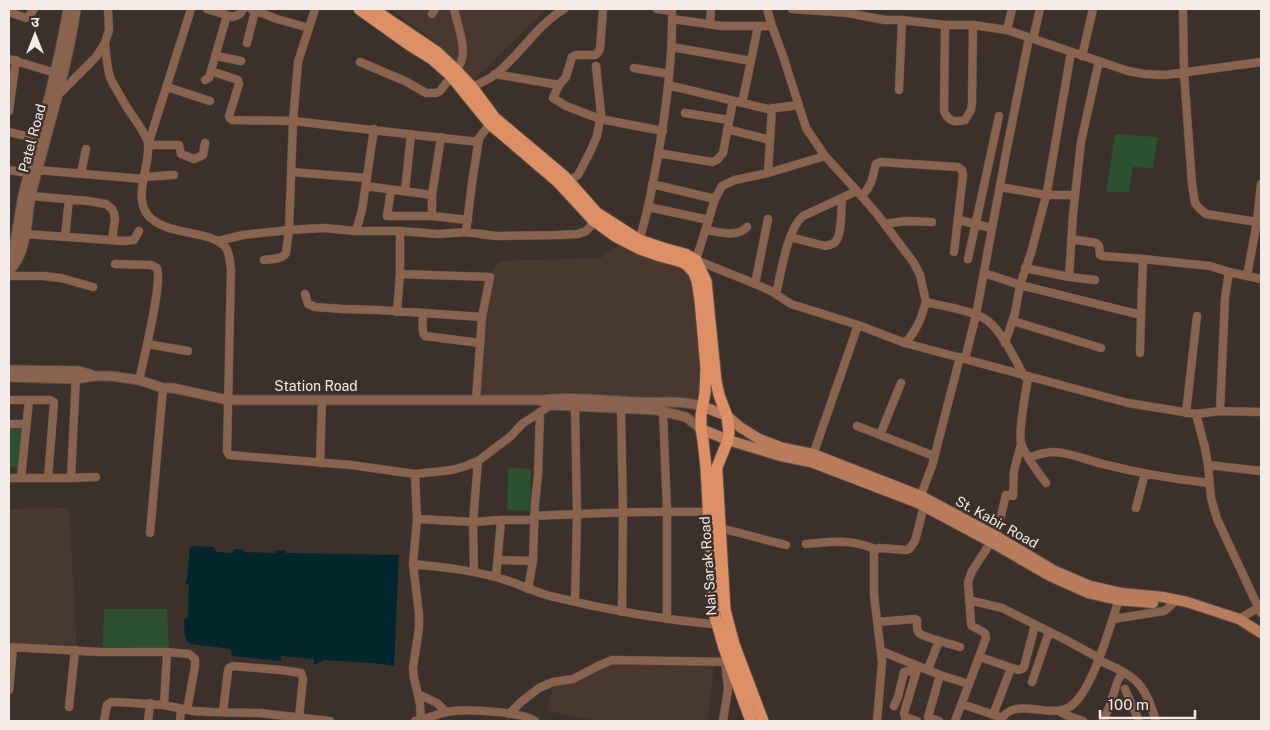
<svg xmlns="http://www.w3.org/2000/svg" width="1270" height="730" font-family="'Public Sans','Noto Sans Devanagari',sans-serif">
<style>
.built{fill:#493830}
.green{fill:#2d5030}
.water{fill:#01272c}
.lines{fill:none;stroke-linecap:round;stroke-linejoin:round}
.minor-casing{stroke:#594e49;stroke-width:9}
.tertiary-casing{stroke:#594e49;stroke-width:11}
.secondary-casing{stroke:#594e49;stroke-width:12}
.primary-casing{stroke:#594e49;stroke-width:13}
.minor{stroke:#89634e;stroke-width:8}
.tertiary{stroke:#89634e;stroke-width:9}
.secondary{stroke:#b97d5b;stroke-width:10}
.primary{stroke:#dd9065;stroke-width:11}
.labels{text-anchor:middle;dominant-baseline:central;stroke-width:5;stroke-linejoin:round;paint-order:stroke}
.street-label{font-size:14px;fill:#f3ebe7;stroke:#3c302b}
</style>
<rect width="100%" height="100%" fill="#3c302b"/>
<!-- built -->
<path class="built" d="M390,9H547L471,82L440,45Z
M623,241L689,259L715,366L709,399L575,397L476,400L490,277L499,261L601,258Z
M69,508L77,653L9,650V509Z
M616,662L714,665L707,721H597L547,711L554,684L602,668Z"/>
<!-- green -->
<path class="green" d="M1115,134L1158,137L1153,168L1133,167L1129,192H1106Z
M9,429H28L26,468L9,467Z
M508,468L531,469L530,511L507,510Z
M104,609H167L169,649L103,647Z"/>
<!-- water -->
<path class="water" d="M194,546L213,547L217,552L232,553L235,549H243L244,552L275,553V551L285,550L286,553L399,555L394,666L372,663L324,660L314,665V659L281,656V661L232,656L231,649L191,644C182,639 185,627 184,619L188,618L189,585L185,584L187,578L190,548Z"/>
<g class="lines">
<defs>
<path id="minor" d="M191,9L148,145H179L181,154L194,159L203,155L205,143
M207,9L233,17L240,14L243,9
M251,9L277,19L309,28
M603,9L600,49L597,54L595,55H576L572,57L566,77L559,85L553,98L566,106L600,119L663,131
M657,9L672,11V9
M767,9L772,26L782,53L806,128L825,156L857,191L877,214L914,263L920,275L926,302
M792,9L848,13L885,20H902L945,25H973L1007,30L1128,71L1144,74L1165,75L1261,62
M1183,9L1184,73L1192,184L1195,203L1199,208L1206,214L1257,222
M9,12L26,18L29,16L34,9
M432,14L435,9
M672,19L722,26H772
M710,24L711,9
M945,25L944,111C948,121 955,123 965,120L971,110L972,103L973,25
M1007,30L1012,9
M1033,39L1040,9
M105,43C106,54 107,67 110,77C113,85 119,93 123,101C129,112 145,131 148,143C151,164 133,195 147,214C164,237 213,229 226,248C230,254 230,263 231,270L227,451L229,455L351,465L415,474L452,470L466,466L478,461L511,436L522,424L551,405L552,400
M247,43L255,11
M672,47L751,61L758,26
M216,56L241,61
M1082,56L1093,9
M9,59L59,74
M360,62L405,81L426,93H436L440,91C446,83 457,71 461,62C467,49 457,23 454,9
M634,68L669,74
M211,71L238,80L239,84L229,116L230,118L232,120L293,121L478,142
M495,74L559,85
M205,80L209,78L227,15
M668,85L768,109L799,105
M167,87L210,101
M468,89C477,85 488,80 496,74C521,54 536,26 564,9
M899,90L902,20
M58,95L96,57L105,43L109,30L108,9
M742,103L751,61
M9,111L16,60
M685,113L729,120
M727,129L770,140
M9,132L38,139
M658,153L712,162L717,160L723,153L733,101
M825,156L768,173L735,180L722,186L715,199L696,260L753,283L771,291L791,304L858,325L905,343L1128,403L1196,414
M9,170L34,174
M38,170L143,179
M291,172L367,178
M81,173L86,149
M768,173L772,108
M143,177L174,175
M569,181L578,175L591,150L597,136L601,114L596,66
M652,184L715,199
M366,186L432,195
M1000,187L1046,195H1075
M391,190L387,216H432L468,220
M405,191L411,134
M31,196L88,201L106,204L112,209L114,213L115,219L112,240
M862,196C873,184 872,178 876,164L880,162L958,167L962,170L963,175L954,252
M648,207L709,220
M432,216V195L441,137
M958,220L992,228
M885,224L905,221L932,222
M706,230C720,232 736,238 747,227
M356,231L362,210L374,129
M466,232L472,183L479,138L493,120
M25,234L124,241L134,240L139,231
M65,237L69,199
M790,237L825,246C829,245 833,245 836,241C842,234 841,208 842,198
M1071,239L1096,243L1099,246L1100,255L1103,256L1143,259
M639,240C648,214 652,187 657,161C666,111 673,61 672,11
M218,241L243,235L289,230L323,228L356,231H400L438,234L466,232L496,236L558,235L578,234L586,231L590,227L593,220
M968,259L999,116
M264,260C271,259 282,260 286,253L289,230L293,121L298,62L315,9
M115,264L151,265L157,268C159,275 158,283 157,291C153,321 146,350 139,380
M1025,268L1069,277L1073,214L1081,142L1099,61
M984,273L1020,285L1141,315L1143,259L1210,266L1229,272
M9,276H43L61,278L93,287
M1247,276L1257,222L1261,184
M1069,277L1095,280
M1261,279L1229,272L1225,298L1220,411L1196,414L1205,448L1208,465L1211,498L1217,519L1261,613
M755,284L768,219
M305,294L308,304L315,307L342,309L379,310L482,317L490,277L400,274
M776,294C781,274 787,229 803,216L857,191
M397,312L400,274V231
M423,314C423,321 421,331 425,336L480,343
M1013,321L1101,348
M905,343C917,330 921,319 926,302C942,306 976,311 988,321C1002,332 1016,361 1024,376
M1005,343L1015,313L1020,285L1031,253L1047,192L1071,52
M147,344L188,351
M1140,353L1141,315
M965,359L976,315L1006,153L1029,38
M1028,377C1026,393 1018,429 1021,443C1025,456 1038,472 1046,483
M9,400H50L54,402L48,478
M476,400L482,317
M621,408L623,512L622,612
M663,411L667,511V619
M1220,411L1261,412
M1186,413L1197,316
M9,424H26
M857,426L934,456
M880,435L901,383
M812,458L858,325
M1029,458C1038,454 1045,452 1055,452C1071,453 1087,460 1103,464C1138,473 1174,479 1209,483
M320,463L322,400
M1208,465L1261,471
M415,474L417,519L413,564L419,614V628L413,668L414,678L420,704L421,721
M9,478H71L96,477
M21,478L29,400
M71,478L76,375
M919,500L932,466L960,357
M1136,508L1145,473
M534,516C592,513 650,511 708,512
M417,519L473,522L501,520H534
M720,528L786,545
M150,533L163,388
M996,536L1006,495L1013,496L1014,471L1021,444
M806,544C819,543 832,541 845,542C856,542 866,546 876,549
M498,560L533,561
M413,564C442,567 471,570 499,578C517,583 532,591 550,596C606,610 664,620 722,625
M474,572L473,522L478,461
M496,577L501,520
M528,589L533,561L535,503L538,475L540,412
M969,600L1002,608L1064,639L1099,658
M575,601L577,514L575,406
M1113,619L1164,611L1167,609L1176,600
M1239,619L1261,606
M877,622L915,619L917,620C917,624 916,630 919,633C925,638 951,644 960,647
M9,647L100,652H167L189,654L195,659V666L187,710
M881,651L940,675L928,717L939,721
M980,657L1018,670L1022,669L1024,667L1035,625
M1098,660C1135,676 1144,681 1156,721
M928,669L939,641
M940,675L969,684L955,721
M1032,682L1049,632
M969,684L986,638L985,633L972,626L971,624L968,582L972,571L991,542
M1125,689L1139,721
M9,690L13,648
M418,694L437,703L446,712
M962,704L997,716
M164,705L167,652
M894,706L898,697L904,672L908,671L916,673
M69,707L75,650
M1059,711L1066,715L1083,721
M223,712L228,671L229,668L233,666L281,670L301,673L303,679L299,717
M509,714L521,702L539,688L553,682L573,679L598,666L612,660L731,662
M993,715L1011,668
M104,721L107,705L111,702H116L164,705L193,711L211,712L260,713L330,721
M148,721L150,703
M180,721L181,709
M415,721C428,719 440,712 453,711C469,709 523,712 535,721
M723,721L728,689L725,661
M877,721L882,662L874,595V552L876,549L880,548L906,550L909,549L915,541L924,506
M917,721L905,717L904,713L918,666
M1000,721C1015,694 1050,721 1071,706C1094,689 1110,624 1120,597
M1103,721L1110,705L1118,680L1123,672"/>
<path id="tertiary" d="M9,259L14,248L23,195L50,94L61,46L68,9
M9,271C14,266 18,259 21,252C28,233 27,211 32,191C47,131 67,71 76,9
M9,370L79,371L93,375
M9,377L76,379L95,376H111L139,380L163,388H173L228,400H539C571,396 604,401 636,402C658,403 681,400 702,406
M539,400L551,405L656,410L686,417L701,429"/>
<path id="secondary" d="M702,406L727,416L740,427L759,439L783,448L813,454L921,496L996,536L1053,570L1090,586L1121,593L1163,597L1187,602L1239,619L1261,633
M701,429L728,440L781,456L811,462L918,503L991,542L1050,576L1088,593L1118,600L1153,603"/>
<path id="primary" d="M359,9L408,44L432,59L451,76L490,124L558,182L593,220L615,236L640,249L660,256L682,262L687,265L694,273L697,281L700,300L706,368L705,393L701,415V429L703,440L706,468L714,613L724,648L751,721
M373,9L437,52L456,70L472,87L495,118L564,176L597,213L639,240L663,248L685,254L696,260L706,281L716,381L719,395L727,416L729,433L728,440L717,467V473L725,610L734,644L763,721"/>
</defs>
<!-- minor casing -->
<use href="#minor" class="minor-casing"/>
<!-- tertiary casing -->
<use href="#tertiary" class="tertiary-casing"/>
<!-- secondary casing -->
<use href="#secondary" class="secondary-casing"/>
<!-- primary casing -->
<use href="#primary" class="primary-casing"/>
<!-- minor -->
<use href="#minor" class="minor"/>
<!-- tertiary -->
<use href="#tertiary" class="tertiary"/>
<!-- secondary -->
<use href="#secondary" class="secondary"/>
<!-- primary -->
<use href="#primary" class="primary"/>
</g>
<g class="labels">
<!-- street labels -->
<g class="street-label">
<text transform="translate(32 138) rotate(-75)">Patel Road</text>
<text x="316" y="386">Station Road</text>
<text transform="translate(997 522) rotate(29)">St. Kabir Road</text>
<text transform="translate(708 566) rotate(-94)">Nai Sarak Road</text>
</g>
</g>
<!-- border -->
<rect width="1270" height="730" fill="none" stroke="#f3ebe7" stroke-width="20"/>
<!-- north arrow -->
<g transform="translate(35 35)" stroke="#3c302b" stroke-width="4" paint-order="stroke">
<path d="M0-4L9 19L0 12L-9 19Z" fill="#f3ebe7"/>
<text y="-8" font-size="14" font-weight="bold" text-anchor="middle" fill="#f3ebe7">उ</text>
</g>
<!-- scale -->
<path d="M1100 710v8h95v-8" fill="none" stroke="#f3ebe7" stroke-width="2.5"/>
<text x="1108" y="710" font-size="15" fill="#f3ebe7" stroke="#3c302b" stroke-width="4" paint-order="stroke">100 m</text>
</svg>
